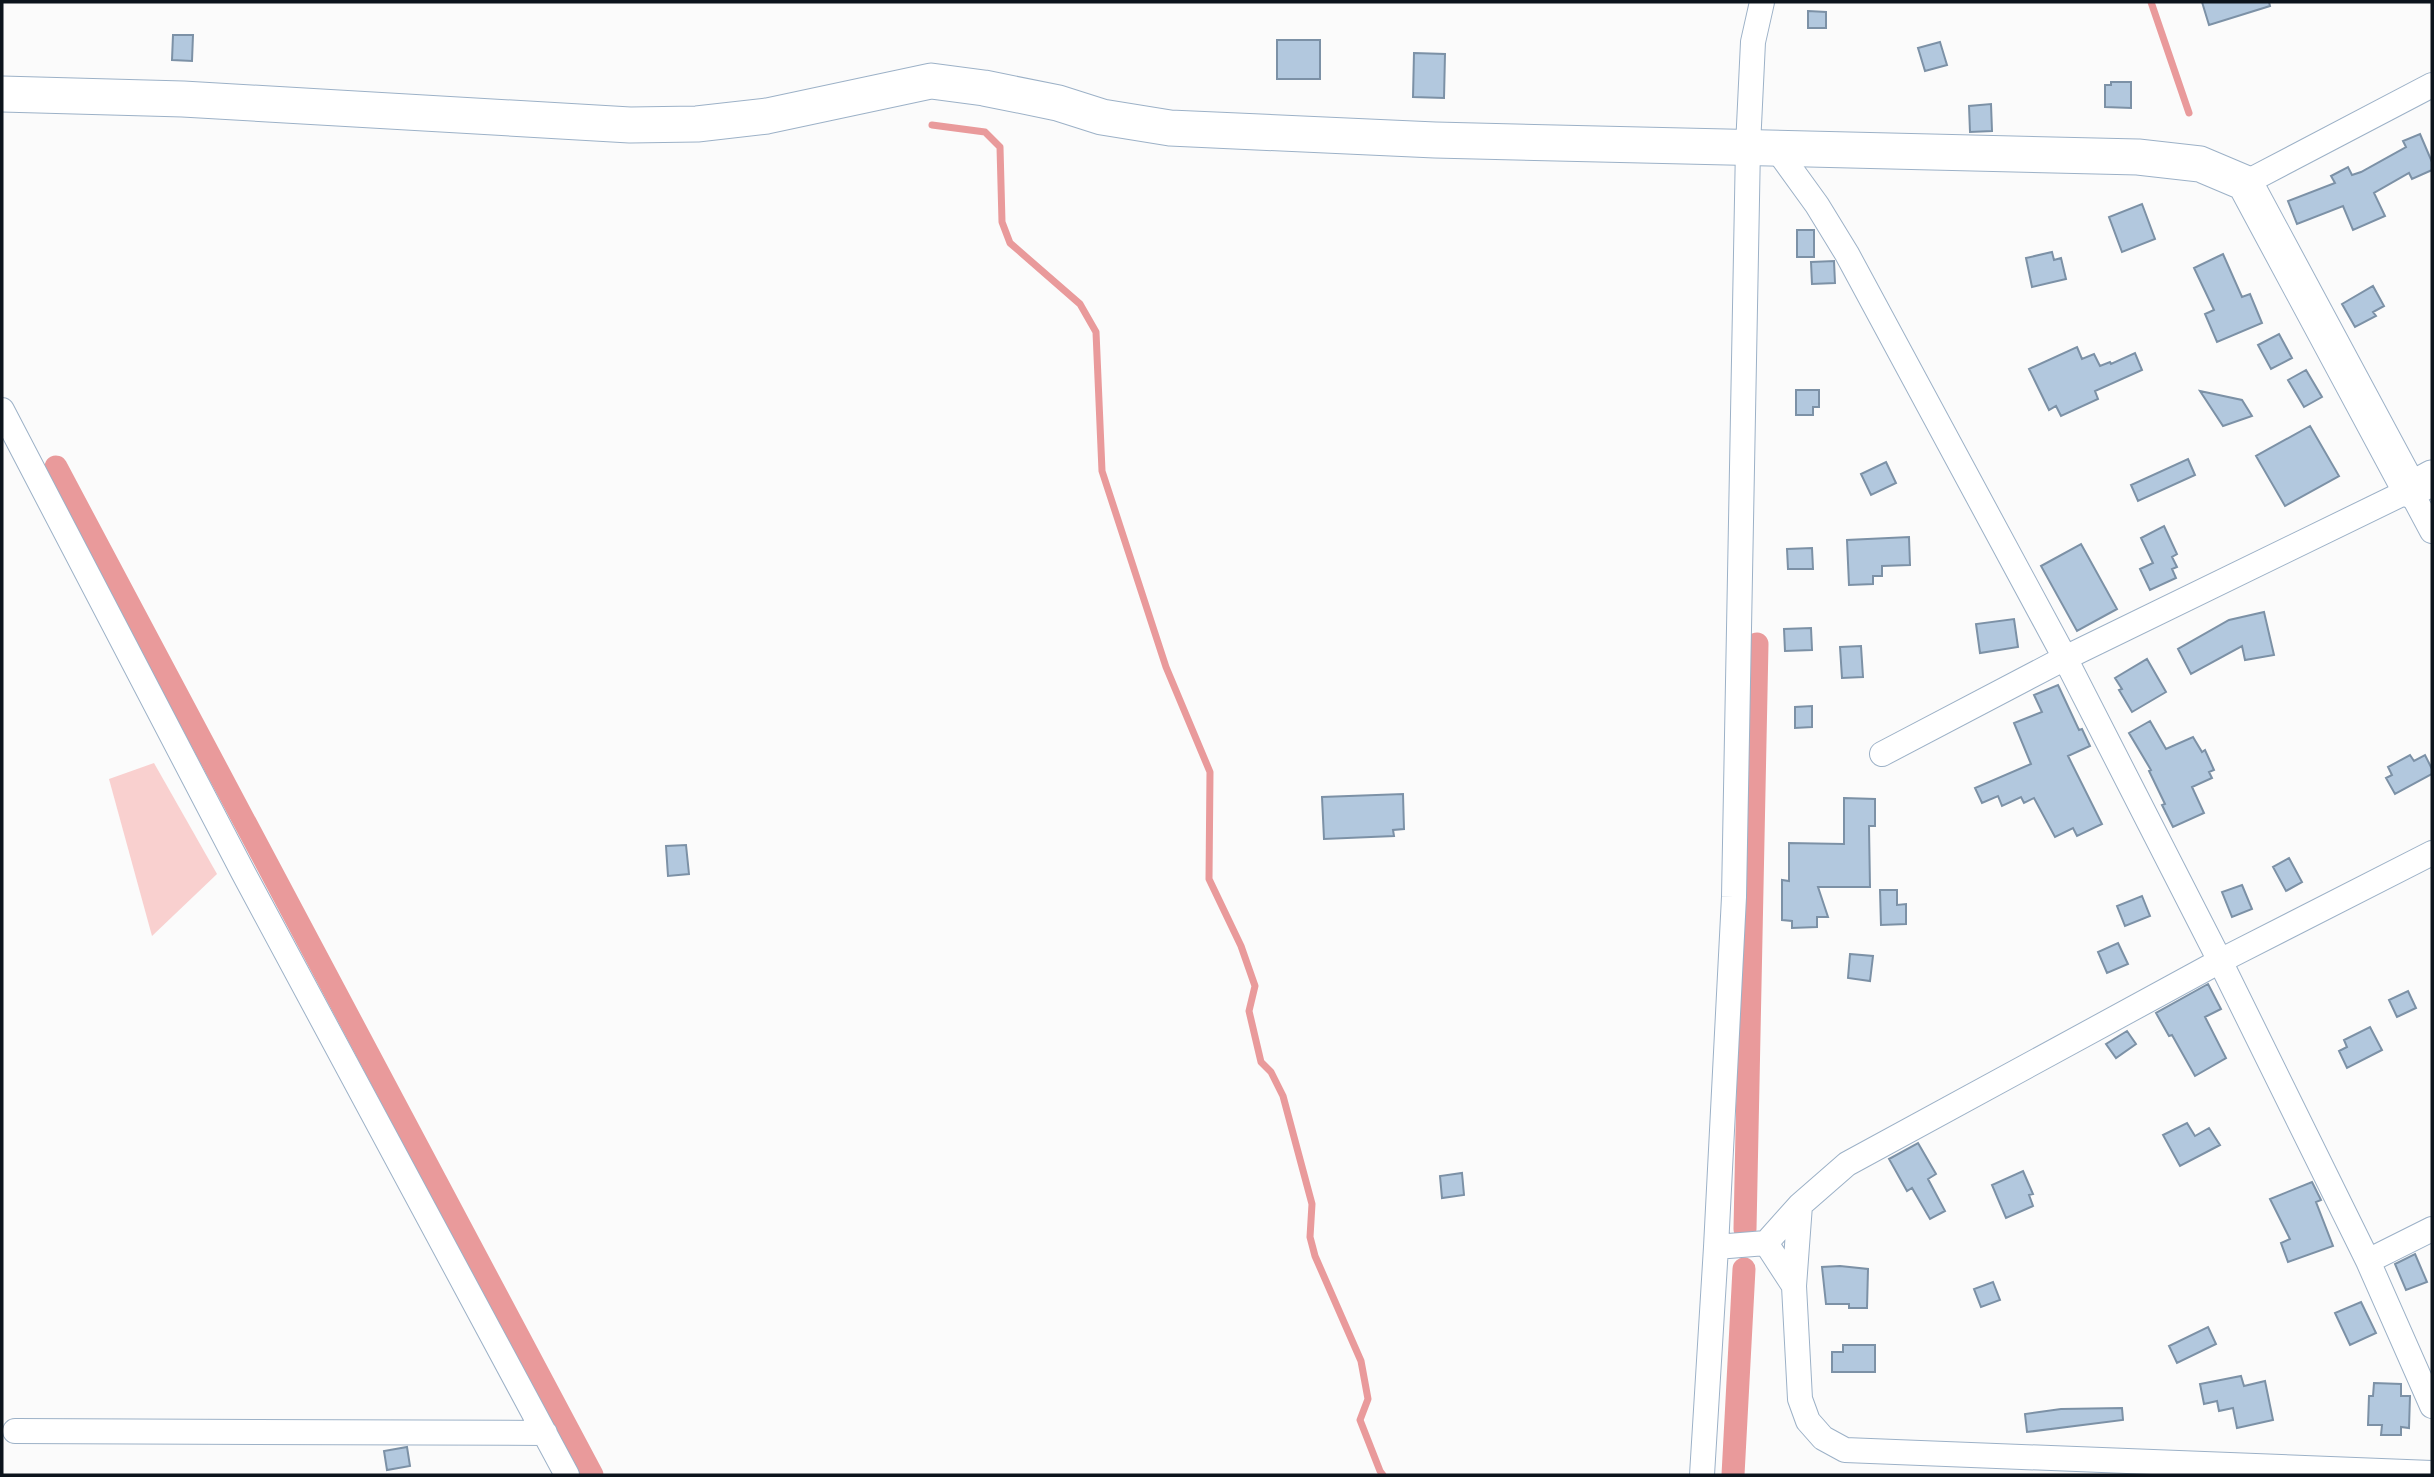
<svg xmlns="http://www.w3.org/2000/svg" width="2434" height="1477" font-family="'Asap Condensed',sans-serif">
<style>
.green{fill:#f9d0cf}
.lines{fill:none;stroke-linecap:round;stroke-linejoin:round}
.stream{stroke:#e99a9b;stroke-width:7}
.canal{stroke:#e99a9b;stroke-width:23}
.building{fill:#b2c8de;stroke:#7c91a6;stroke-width:2}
.street-casing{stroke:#9cb1c7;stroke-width:26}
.secondary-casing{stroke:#9cb1c7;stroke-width:37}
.street{stroke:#fff;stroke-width:24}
.secondary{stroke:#fff;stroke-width:35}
</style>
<rect width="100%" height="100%" fill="#fbfbfb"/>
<!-- green -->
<path class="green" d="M154,763L217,874L152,936L109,779Z"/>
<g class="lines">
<!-- stream -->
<path class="stream" d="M2151,2L2189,113
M932,125L985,132L1000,147L1002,222L1010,243L1080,304L1096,332L1102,471L1166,667L1210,772L1209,879L1241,946L1255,986L1249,1011L1261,1062L1271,1072L1283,1096L1312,1204L1310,1237L1315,1256L1361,1361L1368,1399L1360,1420L1380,1471L1383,1475"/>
<!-- canal -->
<path class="canal" d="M56,467L592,1475
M1745,1229L1757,644
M1733,1475L1744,1269"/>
</g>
<!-- building -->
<path class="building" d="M2202,2H2269L2270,6L2209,25Z
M1808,11L1826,12V28H1808Z
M173,35H193L192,61L172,60Z
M1277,40H1320V79H1277Z
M1940,42L1947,65L1925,71L1918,48Z
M1414,53L1445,54L1444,98L1413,97Z
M2111,82H2131V108L2105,107V85H2111Z
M1991,104L1992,131L1970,132L1969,106Z
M2420,134L2432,162V170L2412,179L2409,173L2374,193L2385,216L2353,230L2343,206L2297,224L2288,201L2335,183L2331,176L2348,167L2352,175L2361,172L2406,147L2403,141Z
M2142,204L2155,239L2122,252L2109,217Z
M1797,230H1814V257H1797Z
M2052,252L2054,260L2061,258L2066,279L2032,287L2026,258Z
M2223,254L2242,297L2250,294L2262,323L2217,342L2205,314L2214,310L2194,268Z
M1811,262L1834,261L1835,283L1812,284Z
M2373,286L2384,306L2373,312L2376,316L2355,327L2342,304Z
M2279,334L2292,358L2271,369L2258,345Z
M2077,347L2082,359L2094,354L2100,366L2110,362L2111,364L2135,353L2142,370L2095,391L2098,399L2061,416L2056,406L2049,410L2029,369Z
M2306,370L2322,397L2304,407L2288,380Z
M1796,390H1819V407H1813V415H1796Z
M2200,391L2242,400L2252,416L2223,426Z
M2310,426L2339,476L2285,506L2256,456Z
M2188,459L2195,475L2138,501L2131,485Z
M1886,462L1896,483L1871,495L1861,474Z
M2164,526L2177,554L2172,557L2177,567L2172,569L2176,578L2150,590L2140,569L2153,563L2141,538Z
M1909,537L1910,565L1882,566V576H1873V584L1849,585L1847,540Z
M2081,544L2117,609L2077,631L2041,566Z
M1812,548L1813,569H1788L1787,549Z
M2264,612L2274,655L2245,660L2242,646L2191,674L2178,649L2229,620Z
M2014,619L2018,647L1980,653L1976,624Z
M1811,628L1812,650L1785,651L1784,629Z
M1861,646L1863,677L1842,678L1840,647Z
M2147,659L2166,692L2132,712L2119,690L2122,689L2115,678Z
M2058,685L2079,730L2082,729L2090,746L2068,756L2102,824L2077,836L2073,828L2055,837L2034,798L2024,803L2021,797L2002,806L1998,796L1982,803L1975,788L2031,764L2014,723L2042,712L2034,695Z
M1812,706V727L1795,728V707Z
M2150,721L2166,749L2193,737L2202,752L2205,750L2214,770L2209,772L2212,778L2192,787L2204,813L2173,827L2162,805L2165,804L2149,771L2151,770L2129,733Z
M2410,755L2414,761L2425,755L2432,769V774L2395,794L2386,778L2392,775L2388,767Z
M1403,794L1404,829L1393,830L1394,836L1324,839L1322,797Z
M1844,798L1875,799V826H1869L1870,887H1818L1828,917H1817V927L1792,928V921L1782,920V880L1789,881V843L1844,844Z
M686,845L689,874L668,876L666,846Z
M2289,858L2302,882L2286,891L2273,867Z
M2242,885L2252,909L2232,917L2222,892Z
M1880,890H1897V905L1906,904V924L1881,925Z
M2142,896L2150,916L2125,926L2117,906Z
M2118,943L2128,964L2107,973L2098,952Z
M1850,954L1873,956L1870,981L1848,978Z
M2208,984L2221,1009L2205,1017L2226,1058L2195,1076L2172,1035L2169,1036L2156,1013Z
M2408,991L2416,1008L2397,1017L2389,1000Z
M2370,1027L2382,1050L2347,1068L2339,1051L2347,1047L2344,1040Z
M2127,1031L2136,1044L2116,1058L2106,1044Z
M2187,1123L2195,1136L2209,1128L2220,1145L2180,1166L2163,1135Z
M1918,1143L1936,1174L1928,1179L1945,1211L1930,1219L1912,1188L1907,1191L1889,1159Z
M2023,1171L2033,1194L2029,1195L2033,1206L2006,1218L1992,1185Z
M1462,1173L1464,1195L1442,1198L1440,1176Z
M2312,1182L2321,1200L2316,1202L2333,1246L2288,1262L2281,1243L2290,1239L2270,1199Z
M2415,1254L2427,1282L2406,1290L2395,1264Z
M1840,1266L1868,1269L1867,1308H1849V1304H1826L1822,1267Z
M1993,1282L2000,1300L1981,1307L1974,1289Z
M2361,1302L2376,1333L2350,1345L2335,1313Z
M2208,1327L2216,1344L2177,1363L2169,1346Z
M1843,1345H1875V1372H1832V1352H1843Z
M2241,1376L2244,1386L2265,1381L2273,1420L2237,1428L2233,1408L2219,1411L2217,1401L2204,1404L2200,1384Z
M2374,1383L2401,1384V1396H2410L2409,1428L2401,1427V1435H2381L2382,1425H2368L2369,1396H2373Z
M2122,1408L2123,1420L2027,1432L2025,1414L2061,1409Z
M407,1447L410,1466L387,1470L384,1451Z"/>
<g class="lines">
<defs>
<path id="street" d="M1775,147L1817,205L1847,254L2065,658L2220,961L2368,1261L2432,1406
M2245,183L2432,85
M2,410L244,874L567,1475
M1882,754L2065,658L2410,490L2432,531
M1766,1243L1794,1286L1800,1399L1808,1421L1823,1438L1845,1450L2432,1473
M1716,1247L1734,897L1748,146L1753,42L1762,2
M2368,1261L2432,1229
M1794,1286L1800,1205
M15,1431L545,1433
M1702,1475L1716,1247L1766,1243L1800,1205L1847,1164L2220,961L2432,853"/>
<path id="secondary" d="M2,94L183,99L630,125L697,124L767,116L931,81L984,88L1058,103L1102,117L1170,128L1435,140L2138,157L2200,164L2245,183L2410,490L2432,478"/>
</defs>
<!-- street casing -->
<use href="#street" class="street-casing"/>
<!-- secondary casing -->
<use href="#secondary" class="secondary-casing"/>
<!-- street -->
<use href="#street" class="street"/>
<!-- secondary -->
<use href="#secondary" class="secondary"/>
</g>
<!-- border -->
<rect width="2434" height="1477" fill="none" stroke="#0c141c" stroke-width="7"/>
</svg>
